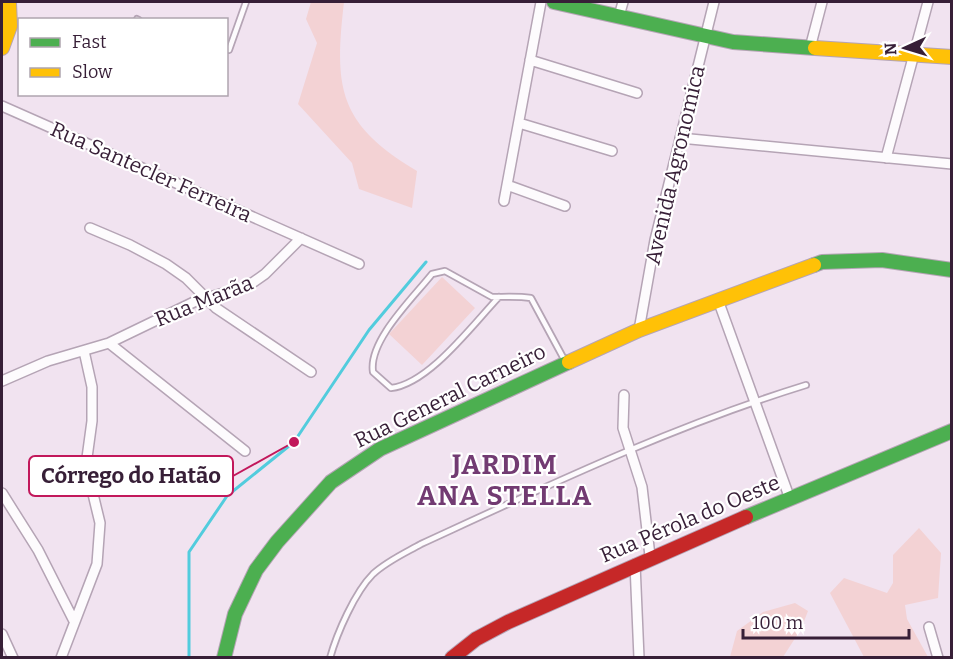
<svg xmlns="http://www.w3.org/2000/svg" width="953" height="659" font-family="Bitter,serif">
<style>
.green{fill:#f3d2d4}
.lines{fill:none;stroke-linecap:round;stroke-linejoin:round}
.stream{stroke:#52ccdd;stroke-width:3}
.lane-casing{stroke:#b5a4b5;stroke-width:8}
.street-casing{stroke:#b5a4b5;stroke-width:12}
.fast-casing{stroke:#b5a4b5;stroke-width:16}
.slow-casing{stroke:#b5a4b5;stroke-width:16}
.jam-casing{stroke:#b5a4b5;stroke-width:16}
.lane{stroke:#fdfbfd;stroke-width:4.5}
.street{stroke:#fdfbfd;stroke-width:9}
.fast{stroke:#4caf50;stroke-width:14}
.slow{stroke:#ffc107;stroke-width:14}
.jam{stroke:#c62828;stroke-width:14}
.labels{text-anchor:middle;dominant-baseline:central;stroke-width:4.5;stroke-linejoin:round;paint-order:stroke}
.street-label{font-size:21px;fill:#371f37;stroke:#fff}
.district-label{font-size:27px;font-weight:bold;letter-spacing:1.5px;fill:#723b72;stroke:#fff}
.leader{fill:none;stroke:#c2185b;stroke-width:2}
.callout-dot{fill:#c2185b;stroke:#fff;stroke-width:2}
.callout{fill:#fff;stroke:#c2185b;stroke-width:2}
.callout-label{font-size:22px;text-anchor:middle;font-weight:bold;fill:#371f37}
</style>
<rect width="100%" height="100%" fill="#f1e3f0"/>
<!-- green -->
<path class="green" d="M311,2H344C334,88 338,124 417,171L412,208L359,189L352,163L298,104L317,43L306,19Z
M442,277L475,308L422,365L389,334Z
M919,528L941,553L938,598L905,605L907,619L928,657H864L830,593L844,578L887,593L893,583V555Z
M795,603L808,611L801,629L783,657H730L737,631L763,612Z"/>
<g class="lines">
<!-- stream -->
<path class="stream" d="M189,658V552L227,496L294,442L369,330L426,262"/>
<defs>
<path id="lane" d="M137,19L139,20
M226,49L229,50L246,2
M499,297C473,324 429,384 391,388L373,372C368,341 413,298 432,274L445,271L492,297C505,297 518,296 531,298L565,361
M330,658C337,633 355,592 373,574C387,561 405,553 421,544C547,486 673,426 806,385"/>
<path id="street" d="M619,16L623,2
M810,48L822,2
M530,60L637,93
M2,106L359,264
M519,123L612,151
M680,138L952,164
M886,158L928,2
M507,185L565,206
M504,201L541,2
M90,228L130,245L166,264L186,278L216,308L311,372
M718,300L790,499
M639,330L655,240L714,2
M109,343L245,451
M2,381L48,361L109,343L196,301L248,286L265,274L301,238
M624,395L623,428L642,487L650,556
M2,493L38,550L74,621
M635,564L639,658
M929,627L938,658
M2,634L13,658
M61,658L97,564L100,523L86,465L92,421V387L84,351"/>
<path id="fast" d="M554,2L733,42L815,48
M814,265L822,262L882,260L952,270
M746,517L952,431
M224,658L235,614L256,570L277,542L331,482L380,449L569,362"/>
<path id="slow" d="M2,48L10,26L9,2
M815,48L952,57
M569,362L639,330L814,265"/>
<path id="jam" d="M452,658L476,639L508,622L746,517"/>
</defs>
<!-- lane casing -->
<use href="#lane" class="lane-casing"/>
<!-- street casing -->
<use href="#street" class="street-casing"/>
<!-- fast casing -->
<use href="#fast" class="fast-casing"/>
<!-- slow casing -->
<use href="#slow" class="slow-casing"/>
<!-- jam casing -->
<use href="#jam" class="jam-casing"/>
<!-- lane -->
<use href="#lane" class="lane"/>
<!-- street -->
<use href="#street" class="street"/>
<!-- fast -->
<use href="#fast" class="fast"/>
<!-- slow -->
<use href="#slow" class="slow"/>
<!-- jam -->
<use href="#jam" class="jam"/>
</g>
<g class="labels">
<!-- street labels -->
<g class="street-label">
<text transform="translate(675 165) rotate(-77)">Avenida Agronomica</text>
<text transform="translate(151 172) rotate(24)">Rua Santecler Ferreira</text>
<text transform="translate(204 301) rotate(-22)">Rua Marãa</text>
<text transform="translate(450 396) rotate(-26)">Rua General Carneiro</text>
<text transform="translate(690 519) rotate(-23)">Rua Pérola do Oeste</text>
</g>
<!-- district labels -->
<g class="district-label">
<text x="505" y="465">JARDIM<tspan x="505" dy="31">ANA STELLA</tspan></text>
</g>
</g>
<!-- callouts -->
<path class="leader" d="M294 442L233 476"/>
<circle class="callout-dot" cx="294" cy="442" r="6"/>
<rect class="callout" x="29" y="456" width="204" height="40" rx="6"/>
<g class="callout-label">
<text x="131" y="483">Córrego do Hatão</text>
</g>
<!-- border -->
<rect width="953" height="659" fill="none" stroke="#371f37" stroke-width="6"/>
<!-- legend -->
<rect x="18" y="18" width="210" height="78" fill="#ffffff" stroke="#afa5af" stroke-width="1.5"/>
<rect x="30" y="38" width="30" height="9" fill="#4caf50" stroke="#afa5af" stroke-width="1.5"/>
<text x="72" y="48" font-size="18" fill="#371f37">Fast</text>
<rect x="30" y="68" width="30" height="9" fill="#ffc107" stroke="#afa5af" stroke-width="1.5"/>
<text x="72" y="78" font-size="18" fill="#371f37">Slow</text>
<!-- north arrow -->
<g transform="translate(905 48) rotate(266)" stroke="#ffffff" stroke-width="4.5" paint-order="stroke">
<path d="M0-4.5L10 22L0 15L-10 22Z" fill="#371f37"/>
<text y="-9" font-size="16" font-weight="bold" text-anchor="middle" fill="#371f37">N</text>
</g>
<!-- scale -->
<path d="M743 629v9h166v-9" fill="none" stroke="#371f37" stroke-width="3"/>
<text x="752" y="629" font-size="18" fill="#371f37" stroke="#ffffff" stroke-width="4.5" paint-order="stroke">100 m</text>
</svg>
